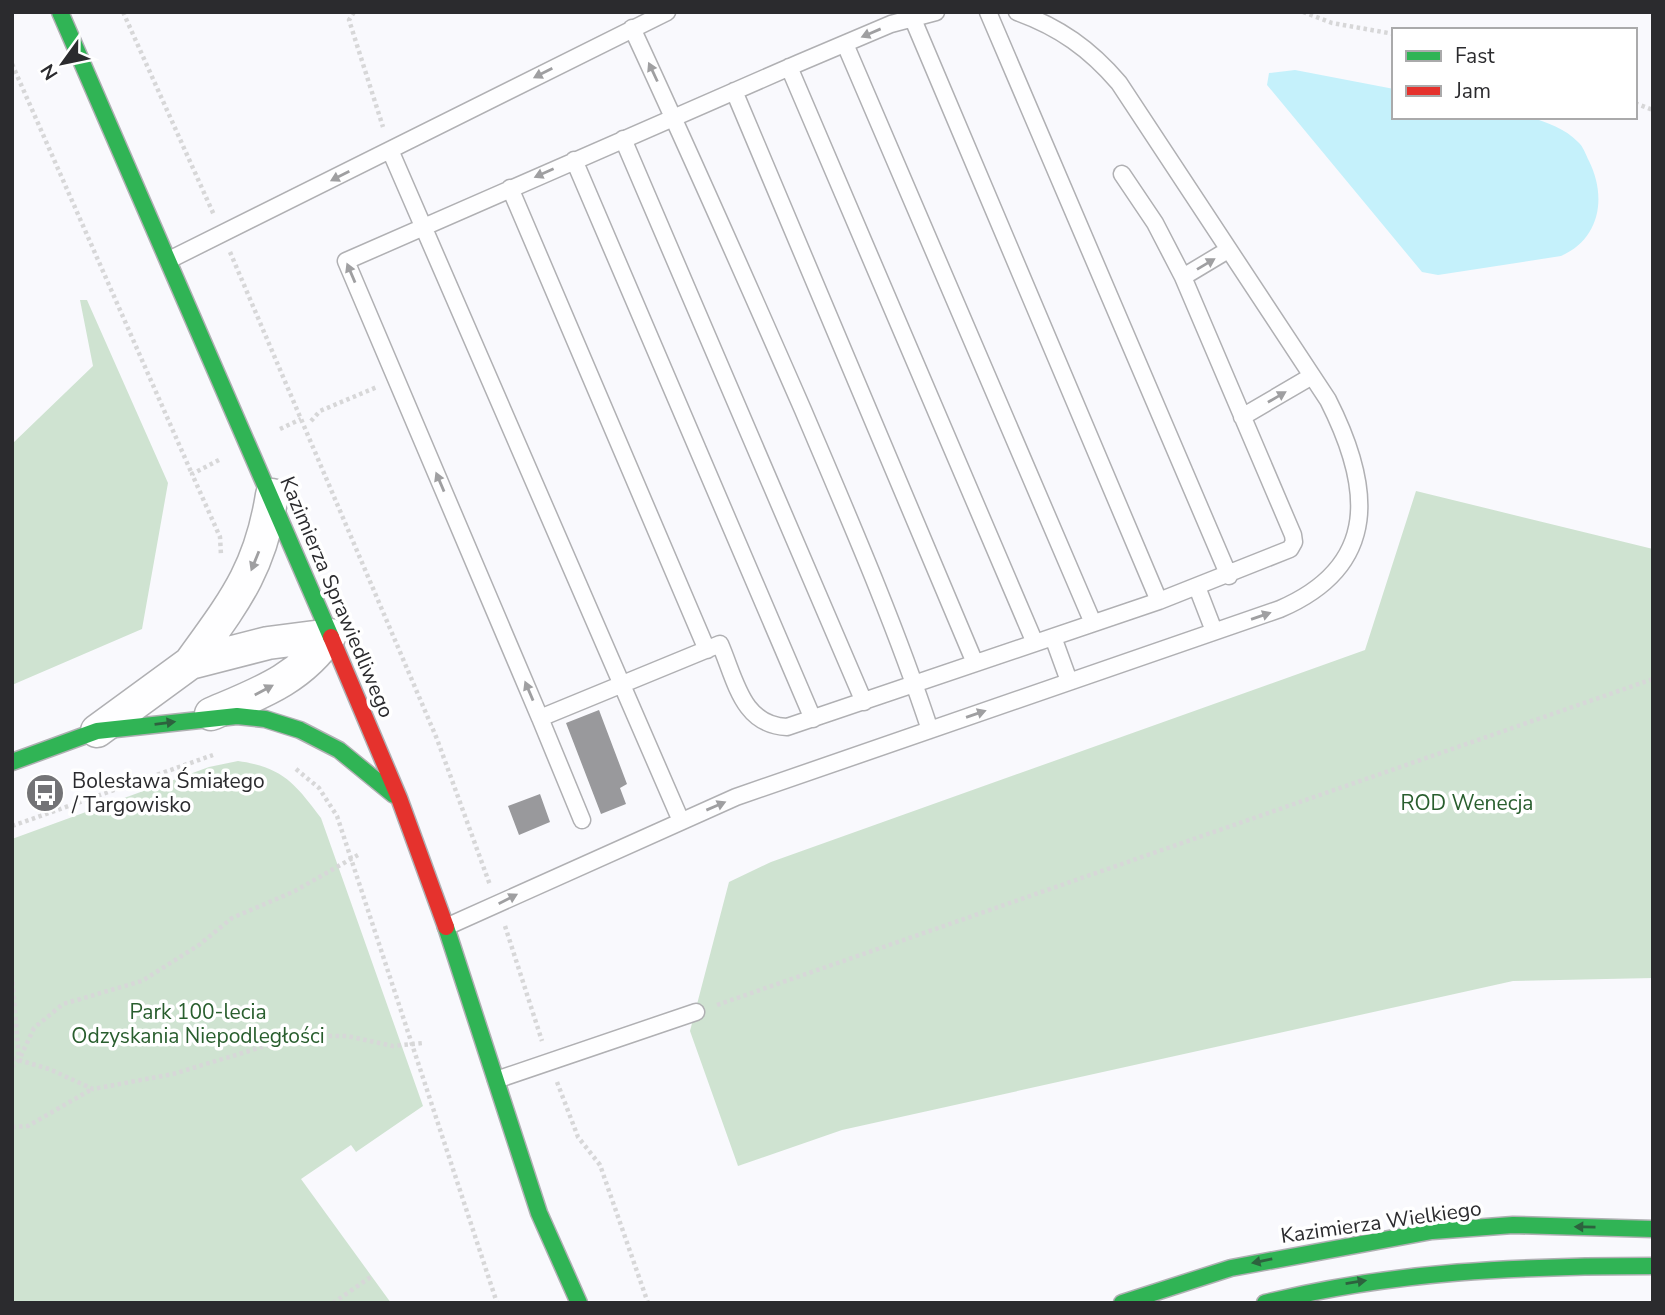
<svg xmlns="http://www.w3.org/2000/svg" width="1665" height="1315" font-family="'Nunito Sans',sans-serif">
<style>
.green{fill:#cfe3d1}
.water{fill:#c5f1fb}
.building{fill:#99999c}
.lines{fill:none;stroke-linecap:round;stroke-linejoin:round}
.lane-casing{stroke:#b0b0b3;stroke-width:19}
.street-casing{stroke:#b0b0b3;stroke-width:35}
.fast-casing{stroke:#b0b0b3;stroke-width:19}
.jam-casing{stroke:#b0b0b3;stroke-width:19}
.path{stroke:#d7d7d8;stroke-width:4.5;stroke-dasharray:3.5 3.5;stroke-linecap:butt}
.lane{stroke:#fefeff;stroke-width:16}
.street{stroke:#fefeff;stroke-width:32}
.fast{stroke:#30b455;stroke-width:16}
.jam{stroke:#e5322d;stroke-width:16}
.oneway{fill:#9f9fa1}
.oneway2{fill:#2d623e}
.labels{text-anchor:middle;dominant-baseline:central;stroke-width:7;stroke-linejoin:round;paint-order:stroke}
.street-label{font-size:21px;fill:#2b2b2e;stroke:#fff}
.poi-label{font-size:21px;fill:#2b2b2e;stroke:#fff;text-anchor:start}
.park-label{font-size:21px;fill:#295e2e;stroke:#fff}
</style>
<rect width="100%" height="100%" fill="#f9f9fd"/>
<!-- green -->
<path class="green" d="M80,300H87L168,483L142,629L12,685V444L93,366Z
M1416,491L1653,549V978L1513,981L842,1130L738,1166L690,1031L729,882L771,862L1365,650Z
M238,761C282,767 295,783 321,818L423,1106L356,1152L351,1145L301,1179L391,1303H12V839L209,767Z"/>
<!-- water -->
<path class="water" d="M1295,70L1394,89V117H1530C1546,122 1566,129 1578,142C1583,146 1586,155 1589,161C1607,197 1600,239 1561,256L1438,275L1422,272L1267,85L1269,73Z"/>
<!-- building -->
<path class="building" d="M599,710L627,784L620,788L626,804L601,814L566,723Z
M540,794L550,822L519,835L508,806Z"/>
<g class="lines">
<defs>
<path id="lane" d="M936,12L891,24L799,63L346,261L540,718L720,644C736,681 742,725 787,727L1159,601L1290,549L1294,542L1293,535L1183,277L1155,223L1122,174
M988,12L1229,576
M912,17L1159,601
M632,28C691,155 747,282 803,410C848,516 894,621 930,730
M845,44L1093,623
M789,67L1035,643
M734,91L975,663
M623,139L864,702
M390,150L681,821
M574,160L813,719
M510,188L707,650
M169,260L667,12
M1183,277L1228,250
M1242,417L1312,376
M1197,587L1214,631
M1053,637L1069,681
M540,718L582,820
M446,927L736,797L1280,609C1382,565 1371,485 1328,400L1119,83C1090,49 1059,27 1017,12
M496,1080L696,1012"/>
<path id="street" d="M190,663C233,603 260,571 272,495
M211,714C258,694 301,679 330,635
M97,731L190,663L268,643L330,635"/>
<path id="fast" d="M60,12L331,637
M12,762L97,731L237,716L265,719L300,730L339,750L394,795
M446,927L539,1213L579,1303
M1122,1303L1231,1268L1432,1231L1513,1225L1653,1229
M1265,1303C1393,1271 1521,1266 1653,1266"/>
<path id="jam" d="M331,637L399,798L446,927"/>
</defs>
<!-- lane casing -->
<use href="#lane" class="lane-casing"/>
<!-- street casing -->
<use href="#street" class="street-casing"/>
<!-- fast casing -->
<use href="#fast" class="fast-casing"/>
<!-- jam casing -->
<use href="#jam" class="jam-casing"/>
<!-- path -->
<path class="path" d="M123,12L214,215
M354,12L349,20L383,127
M1303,12L1332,23L1394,34
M12,64L192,474
M1635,103L1653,110
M230,252L437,739L490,885
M311,421L320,411L377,387
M280,429L301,419
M219,460L192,474L220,537L221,555
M296,769L319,788L337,816L497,1303
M12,826L213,755
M505,926L542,1041
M12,975L19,1059
M717,1005L1653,679
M12,1058L49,1069L93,1089L173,1074L262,1047L316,1036H347L393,1046L423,1043
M12,1067L19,1060L34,1028L63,1004L142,981L199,945L232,918L293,892L358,855
M557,1082L578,1137L600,1165L648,1303
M12,1127L28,1126L92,1089
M333,1303L372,1276"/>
<!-- lane -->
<use href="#lane" class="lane"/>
<!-- street -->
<use href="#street" class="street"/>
<!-- fast -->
<use href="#fast" class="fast"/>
<!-- jam -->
<use href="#jam" class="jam"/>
</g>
<!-- one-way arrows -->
<defs><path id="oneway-solid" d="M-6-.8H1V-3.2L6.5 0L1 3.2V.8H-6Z" transform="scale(1.75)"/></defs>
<g class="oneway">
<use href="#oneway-solid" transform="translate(871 33) rotate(157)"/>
<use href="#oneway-solid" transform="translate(653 72) rotate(-115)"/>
<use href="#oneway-solid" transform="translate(543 73) rotate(153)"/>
<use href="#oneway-solid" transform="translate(544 173) rotate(156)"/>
<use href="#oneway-solid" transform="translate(340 176) rotate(153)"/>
<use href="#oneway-solid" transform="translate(1206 264) rotate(-31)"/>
<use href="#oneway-solid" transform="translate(351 273) rotate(-113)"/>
<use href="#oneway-solid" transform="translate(1277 397) rotate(-30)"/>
<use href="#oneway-solid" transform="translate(440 482) rotate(-113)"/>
<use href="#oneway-solid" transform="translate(255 561) rotate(112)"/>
<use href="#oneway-solid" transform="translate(1261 616) rotate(-19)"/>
<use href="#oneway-solid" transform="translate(264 690) rotate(-28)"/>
<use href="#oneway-solid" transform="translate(529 691) rotate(-113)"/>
<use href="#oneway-solid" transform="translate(976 714) rotate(-19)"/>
<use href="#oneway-solid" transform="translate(716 806) rotate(-23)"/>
<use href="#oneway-solid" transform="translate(508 899) rotate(-27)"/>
</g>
<g class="oneway2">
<use href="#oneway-solid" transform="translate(165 723) rotate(-7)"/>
<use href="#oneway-solid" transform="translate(1585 1227) rotate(-179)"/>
<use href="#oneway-solid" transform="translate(1262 1261) rotate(168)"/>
<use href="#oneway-solid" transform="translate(1356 1282) rotate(-9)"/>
</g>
<!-- icons -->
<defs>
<symbol id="bus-disc" viewBox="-11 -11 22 22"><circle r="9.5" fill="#737376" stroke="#fff"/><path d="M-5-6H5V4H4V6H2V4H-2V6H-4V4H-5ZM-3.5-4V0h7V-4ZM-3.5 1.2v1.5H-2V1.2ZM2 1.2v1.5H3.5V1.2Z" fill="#fff"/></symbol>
</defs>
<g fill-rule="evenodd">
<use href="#bus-disc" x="23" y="771" width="44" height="44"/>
</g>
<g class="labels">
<!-- street labels -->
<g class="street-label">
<text transform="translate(337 597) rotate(67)">Kazimierza Sprawiedliwego</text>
<text transform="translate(1381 1222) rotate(-8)">Kazimierza Wielkiego</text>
</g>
<!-- poi labels -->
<g class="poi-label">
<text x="72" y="781">Bolesława Śmiałego<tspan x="72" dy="24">/ Targowisko</tspan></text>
</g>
<!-- park labels -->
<g class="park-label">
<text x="1467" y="803">ROD Wenecja</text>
<text x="198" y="1012">Park 100-lecia<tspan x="198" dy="24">Odzyskania Niepodległości</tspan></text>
</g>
</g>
<!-- border -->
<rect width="1665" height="1315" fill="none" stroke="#2b2b2e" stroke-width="28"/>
<!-- legend -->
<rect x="1392" y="28" width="245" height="91" fill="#ffffff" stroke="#aaaaab" stroke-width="2"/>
<rect x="1406" y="51" width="35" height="10" fill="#30b455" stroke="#aaaaab" stroke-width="2"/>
<text x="1455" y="63" font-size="21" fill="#2b2b2e">Fast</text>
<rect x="1406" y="86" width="35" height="10" fill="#e5322d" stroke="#aaaaab" stroke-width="2"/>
<text x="1455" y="98" font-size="21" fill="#2b2b2e">Jam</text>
<!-- north arrow -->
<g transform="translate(63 63) rotate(237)" stroke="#ffffff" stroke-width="5" paint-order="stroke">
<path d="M0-5L12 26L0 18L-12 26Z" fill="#2b2b2e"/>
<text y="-10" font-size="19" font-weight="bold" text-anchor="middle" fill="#2b2b2e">N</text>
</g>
</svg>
